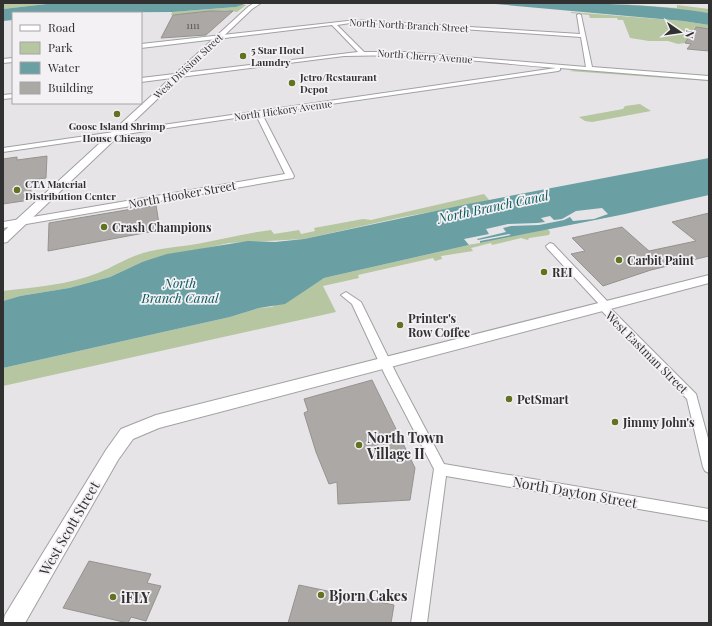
<svg xmlns="http://www.w3.org/2000/svg" width="712" height="626" font-family="'Playfair Display',serif">
<style>
.green{fill:#b5c6a1}
.water{fill:#6aa0a4}
.pier{fill:#e6e4e7}
.building{fill:#aca8a5;stroke:#969290}
.lines{fill:none;stroke-linecap:round;stroke-linejoin:round}
.street-casing{stroke:#a2a0a3;stroke-width:2}
.secondary-casing{stroke:#a2a0a3;stroke-width:2}
.street{fill:#fff;fill-rule:evenodd}
.secondary{fill:#fff;fill-rule:evenodd}
.poi-dot{fill:#617220;stroke:#f4f1f4;stroke-width:1.5}
.labels{text-anchor:middle;dominant-baseline:central;stroke-width:3.5;stroke-linejoin:round;paint-order:stroke}
.far-number-label{font-size:9px;fill:#504f4f}
.far-street-label{font-size:10px;fill:#323132;stroke:#f4f1f4}
.far-poi-label{font-size:10px;font-weight:bold;fill:#323132;stroke:#f4f1f4;text-anchor:start}
.street-label{font-size:12px;fill:#323132;stroke:#f4f1f4}
.poi-label{font-size:12px;font-weight:bold;fill:#323132;stroke:#f4f1f4;text-anchor:start}
.water-label{font-size:13px;font-style:italic;fill:#0a5a5f;stroke:#f4f1f4}
.near-poi-label{font-size:14px;font-weight:bold;fill:#323132;stroke:#f4f1f4;text-anchor:start}
.near-street-label{font-size:14px;fill:#323132;stroke:#f4f1f4}
</style>
<rect width="100%" height="100%" fill="#e6e4e7"/>
<!-- green -->
<path class="green" d="M3,3H55L3,9Z
M607,3L677,8V5L709,9V13Z
M242,4L246,5L237,12L225,10L171,15L172,12L236,7Z
M571,12L683,21L709,25V29L695,27L691,33L694,34L685,43L678,44L668,41H649L630,38L623,20H618L617,18H590L589,15L571,13Z
M580,69L709,79V81L569,71Z
M640,104L651,111L592,122L585,121L579,117L623,109L625,106Z
M484,194L490,201L403,217L304,239L229,243L142,262L110,277L69,288L20,296L3,301V291C35,287 68,285 98,273C113,267 127,258 143,253C160,248 179,247 197,244C222,239 246,233 271,230L274,234L299,230L301,234L315,231L314,228L363,219L371,220Z
M625,214L548,229L550,232L549,235L529,238L528,240L521,238L492,245L491,243L471,248L473,251L441,256L442,259L435,261L433,258L358,275L359,278L323,286L336,312L3,386V368L230,317L259,308L272,307L324,278L469,245L464,239Z"/>
<!-- water -->
<path class="water" d="M55,3H247L236,7L172,12L13,13V20L3,21V9Z
M484,3C559,3 635,1 709,13V25L683,21Z
M709,158V195L625,214L469,245L324,278L285,304L259,308L230,317L3,368V301L20,296L69,288L110,277L142,262L167,254L248,241L275,242L304,239L468,204Z"/>
<!-- pier -->
<path class="pier" d="M602,208L608,214L594,219L573,221L570,217L564,220L539,225L511,226L503,228L506,232L477,239L478,240L509,234L511,235L480,241V243L469,245L464,239L489,234L486,229L508,224L537,223L545,222L541,218L550,216L554,220L562,219L576,211Z"/>
<!-- building -->
<path class="building" d="M210,11H233L206,35L161,38L173,15Z
M696,27L709,29V51L687,49L691,44L685,43Z
M47,156L46,178L32,180L30,200L3,204V159L17,157V160Z
M156,205L160,230L48,251L49,223Z
M709,213V256L651,270L603,286L571,254L585,251L572,238L622,227L649,251L696,241L672,222Z
M372,380L415,468L410,500L338,504L337,482L329,484L316,452L304,413L308,411L304,399Z
M89,561L151,574L147,583L161,586L146,621L131,617L128,623L63,608Z
M299,585L394,605L391,623H288Z"/>
<g class="lines">
<defs>
<path id="street" d="M579,14L581,15L592,67L709,76V80L560,68V70L558,71L262,114L294,176L293,178L3,228V222L285,174L256,115L3,152V148L556,68C485,62 415,53 344,56L141,82V78L358,52L332,25L141,48V44L357,20L580,34L577,15ZM357,22L581,37L586,67L404,52H364L337,25Z
M13,58V62L3,63V59Z
M13,94V98L3,99V95Z
M550,243L553,244L609,303L611,305L609,307L696,394L709,442V473L705,471L703,467L687,399L599,308L597,306L599,304L547,248L546,246Z
M346,292L361,302L397,375L444,464L709,509V521L446,476L427,623H411L434,469L385,375L352,304L341,295Z"/>
<path id="secondary" d="M254,3H261L252,9L7,242L3,243V232L248,7Z
M709,275V283L159,428L133,439L118,460L25,623H3L5,615L106,450L121,429L156,415Z"/>
</defs>
<!-- street casing -->
<use href="#street" class="street-casing"/>
<!-- secondary casing -->
<use href="#secondary" class="secondary-casing"/>
<!-- street -->
<use href="#street" class="street"/>
<!-- secondary -->
<use href="#secondary" class="secondary"/>
</g>
<!-- markers -->
<g class="poi-dot">
<circle cx="243" cy="56" r="4"/>
<circle cx="292" cy="83" r="4"/>
<circle cx="117" cy="114" r="4"/>
<circle cx="17" cy="190" r="4"/>
<circle cx="104" cy="227" r="4"/>
<circle cx="619" cy="260" r="4"/>
<circle cx="544" cy="272" r="4"/>
<circle cx="400" cy="325" r="4"/>
<circle cx="509" cy="399" r="4"/>
<circle cx="615" cy="422" r="4"/>
<circle cx="359" cy="445" r="4"/>
<circle cx="321" cy="595" r="4"/>
<circle cx="113" cy="597" r="4"/>
</g>
<g class="labels">
<!-- far-number labels -->
<g class="far-number-label">
<text x="193" y="25">1111</text>
</g>
<!-- far-street labels -->
<g class="far-street-label">
<text transform="translate(409 25) rotate(3)">North North Branch Street</text>
<text transform="translate(425 56) rotate(4)">North Cherry Avenue</text>
<text transform="translate(188 66) rotate(-43)">West Division Street</text>
<text transform="translate(283 110) rotate(-8)">North Hickory Avenue</text>
</g>
<!-- far-poi labels -->
<g class="far-poi-label">
<text x="251" y="50">5 Star Hotel<tspan x="251" dy="12">Laundry</tspan></text>
<text x="300" y="77">Jetro/Restaurant<tspan x="300" dy="12">Depot</tspan></text>
<text x="117" y="126" text-anchor="middle">Goose Island Shrimp<tspan x="117" dy="12">House Chicago</tspan></text>
<text x="25" y="184">CTA Material<tspan x="25" dy="12">Distribution Center</tspan></text>
</g>
<!-- street labels -->
<g class="street-label">
<text transform="translate(182 194) rotate(-10)">North Hooker Street</text>
<text transform="translate(647 352) rotate(45)">West Eastman Street</text>
</g>
<!-- poi labels -->
<g class="poi-label">
<text x="112" y="227">Crash Champions</text>
<text x="627" y="260">Carbit Paint</text>
<text x="552" y="272">REI</text>
<text x="408" y="318">Printer's<tspan x="408" dy="14">Row Coffee</tspan></text>
<text x="517" y="399">PetSmart</text>
<text x="623" y="422">Jimmy John's</text>
</g>
<!-- water labels -->
<g class="water-label">
<text transform="translate(493 206) rotate(-12)">North Branch Canal</text>
<text x="180" y="282">North<tspan x="180" dy="15">Branch Canal</tspan></text>
</g>
<!-- near-poi labels -->
<g class="near-poi-label">
<text x="367" y="437">North Town<tspan x="367" dy="16">Village II</tspan></text>
<text x="329" y="595">Bjorn Cakes</text>
<text x="121" y="597">iFLY</text>
</g>
<!-- near-street labels -->
<g class="near-street-label">
<text transform="translate(575 492) rotate(10)">North Dayton Street</text>
<text transform="translate(69 528) rotate(-60)">West Scott Street</text>
</g>
</g>
<!-- border -->
<rect width="712" height="626" fill="none" stroke="#323132" stroke-width="8"/>
<!-- legend -->
<rect x="12" y="12" width="130" height="92" fill="#f4f1f4" stroke="#a6a4a6"/>
<rect x="20" y="25" width="20" height="6" fill="#ffffff" stroke="#a6a4a6"/>
<text x="48" y="32" font-size="12" fill="#323132">Road</text>
<rect x="20" y="42" width="20" height="12" fill="#b5c6a1" stroke="#a6a4a6"/>
<text x="48" y="52" font-size="12" fill="#323132">Park</text>
<rect x="20" y="62" width="20" height="12" fill="#6aa0a4" stroke="#a6a4a6"/>
<text x="48" y="72" font-size="12" fill="#323132">Water</text>
<rect x="20" y="82" width="20" height="12" fill="#aca8a5" stroke="#a6a4a6"/>
<text x="48" y="92" font-size="12" fill="#323132">Building</text>
<!-- north arrow -->
<g transform="translate(680 32) rotate(103)" stroke="#f4f1f4" stroke-width="3" paint-order="stroke">
<path d="M0-3L7 15L0 10L-7 15Z" fill="#323132"/>
<text y="-6" font-size="11" font-weight="bold" text-anchor="middle" fill="#323132">N</text>
</g>
</svg>
